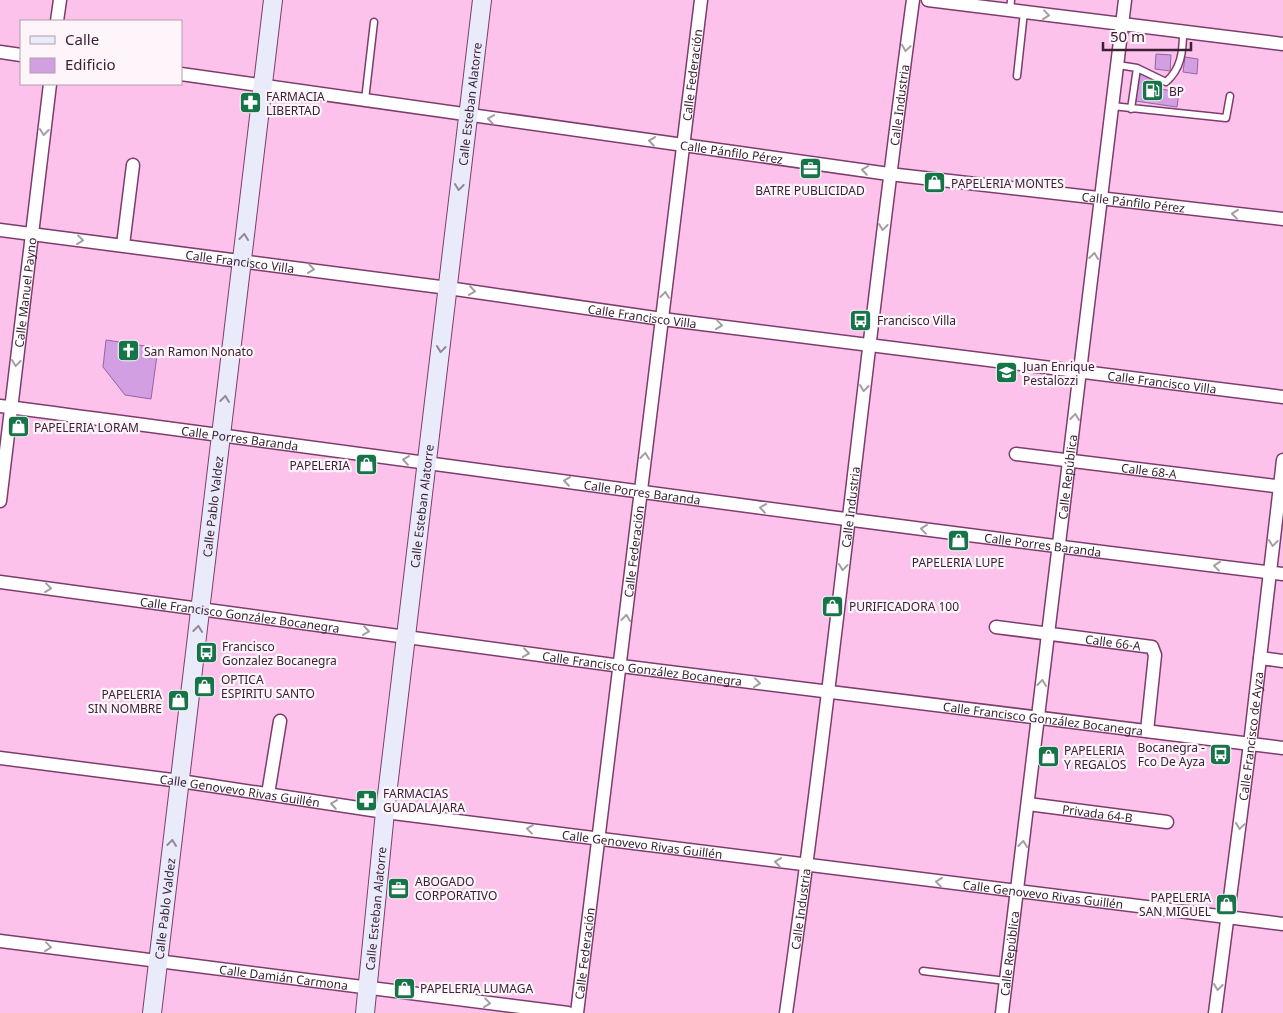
<svg xmlns="http://www.w3.org/2000/svg" width="1283" height="1013" font-family="'Noto Sans',sans-serif">
<style>
.building{fill:#d2a0e2;stroke:#9464a3}
.lines{fill:none;stroke-linecap:round;stroke-linejoin:round}
.lane-casing{stroke:#7c3d6c;stroke-width:9}
.street-casing{stroke:#7c3d6c;stroke-width:15}
.secondary-casing{stroke:#7c3d6c;stroke-width:20}
.lane{stroke:#fff;stroke-width:6}
.street{stroke:#fff;stroke-width:12}
.secondary{stroke:#e9ebfb;stroke-width:18}
.oneway{stroke:#a79ba4}
.oneway2{stroke:#928698}
.labels{text-anchor:middle;dominant-baseline:central;stroke-width:4.5;stroke-linejoin:round;paint-order:stroke}
.street-label{font-size:12px;fill:#3c2034;stroke:#fdf5fa}
.poi-label{font-size:12px;fill:#3c2034;stroke:#fdf5fa;text-anchor:start}
</style>
<rect width="100%" height="100%" fill="#fdc2eb"/>
<!-- building -->
<path class="building" d="M1156,54L1171,55L1170,71L1155,69Z
M1185,57L1198,59L1197,74L1183,72Z
M1138,74L1153,76L1161,89L1179,92L1177,107L1135,101Z
M106,340L158,348L151,399L125,395L103,367Z"/>
<g class="lines">
<defs>
<path id="lane" d="M1010,11L1011,0
M1118,65L1137,68L1166,82C1181,69 1183,52 1183,32
M1017,76L1024,12
M365,100L374,22
M1112,106L1226,118L1230,96
M1131,109L1137,68
M923,971L1006,981"/>
<g id="street">
<path d="M928,0L1283,44"/>
<path d="M57,21L60,0"/>
<path d="M0,52L21,55"/>
<path id="s1" d="M181,74L889,174L1283,219"/>
<path id="s2" d="M0,230L448,288L662,319L1283,397"/>
<path d="M123,245L133,165"/>
<path id="s3" d="M0,406C428,462 855,523 1283,574"/>
<path id="s4" d="M1016,454L1283,487"/>
<path id="s5" d="M0,501L50,84"/>
<path id="s6" d="M0,582L621,666L1283,748"/>
<path id="s7" d="M996,627L1152,647L1155,655L1147,731"/>
<path d="M1260,658L1283,661"/>
<path id="s8" d="M0,758L180,781L385,812L1283,924"/>
<path d="M268,794L280,721"/>
<path id="s9" d="M1028,804L1167,822"/>
<path id="s10" d="M0,941L568,1013"/>
<path id="s11" d="M577,1013L701,0"/>
<path id="s12" d="M786,1013C834,676 867,337 913,0"/>
<path id="s13" d="M1002,1013L1125,0"/>
<path id="s14" d="M1215,1013L1250,744L1283,460"/>
</g>
<g id="secondary">
<path id="s15" d="M152,1013L273,0"/>
<path id="s16" d="M365,1013L385,812L482,0"/>
</g>
</defs>
<!-- lane casing -->
<use href="#lane" class="lane-casing"/>
<!-- street casing -->
<use href="#street" class="street-casing"/>
<!-- secondary casing -->
<use href="#secondary" class="secondary-casing"/>
<!-- lane -->
<use href="#lane" class="lane"/>
<!-- street -->
<use href="#street" class="street"/>
<!-- secondary -->
<use href="#secondary" class="secondary"/>
</g>
<!-- one-way arrows -->
<defs><path id="oneway-chevron" d="M-2-3.5L2.5 0L-2 3.5" fill="none" stroke-width="1.6" stroke-linecap="round" stroke-linejoin="round" transform="scale(1.25)"/></defs>
<g class="oneway">
<use href="#oneway-chevron" transform="translate(1046 15) rotate(7)"/>
<use href="#oneway-chevron" transform="translate(906 48) rotate(98)"/>
<use href="#oneway-chevron" transform="translate(491 119) rotate(-172)"/>
<use href="#oneway-chevron" transform="translate(44 132) rotate(97)"/>
<use href="#oneway-chevron" transform="translate(652 141) rotate(-172)"/>
<use href="#oneway-chevron" transform="translate(865 170) rotate(-172)"/>
<use href="#oneway-chevron" transform="translate(1235 214) rotate(-174)"/>
<use href="#oneway-chevron" transform="translate(883 227) rotate(97)"/>
<use href="#oneway-chevron" transform="translate(80 240) rotate(7)"/>
<use href="#oneway-chevron" transform="translate(1094 256) rotate(-83)"/>
<use href="#oneway-chevron" transform="translate(311 269) rotate(8)"/>
<use href="#oneway-chevron" transform="translate(472 291) rotate(8)"/>
<use href="#oneway-chevron" transform="translate(665 295) rotate(-83)"/>
<use href="#oneway-chevron" transform="translate(719 325) rotate(7)"/>
<use href="#oneway-chevron" transform="translate(16 363) rotate(97)"/>
<use href="#oneway-chevron" transform="translate(864 388) rotate(97)"/>
<use href="#oneway-chevron" transform="translate(1075 417) rotate(-83)"/>
<use href="#oneway-chevron" transform="translate(645 456) rotate(-83)"/>
<use href="#oneway-chevron" transform="translate(406 460) rotate(-172)"/>
<use href="#oneway-chevron" transform="translate(567 481) rotate(-172)"/>
<use href="#oneway-chevron" transform="translate(763 508) rotate(-172)"/>
<use href="#oneway-chevron" transform="translate(924 529) rotate(-173)"/>
<use href="#oneway-chevron" transform="translate(1273 543) rotate(97)"/>
<use href="#oneway-chevron" transform="translate(1217 566) rotate(-173)"/>
<use href="#oneway-chevron" transform="translate(843 567) rotate(96)"/>
<use href="#oneway-chevron" transform="translate(48 588) rotate(7)"/>
<use href="#oneway-chevron" transform="translate(626 618) rotate(-84)"/>
<use href="#oneway-chevron" transform="translate(366 631) rotate(8)"/>
<use href="#oneway-chevron" transform="translate(526 653) rotate(8)"/>
<use href="#oneway-chevron" transform="translate(757 683) rotate(7)"/>
<use href="#oneway-chevron" transform="translate(1042 683) rotate(-83)"/>
<use href="#oneway-chevron" transform="translate(334 804) rotate(-171)"/>
<use href="#oneway-chevron" transform="translate(1240 826) rotate(98)"/>
<use href="#oneway-chevron" transform="translate(530 829) rotate(-173)"/>
<use href="#oneway-chevron" transform="translate(1023 844) rotate(-83)"/>
<use href="#oneway-chevron" transform="translate(778 862) rotate(-172)"/>
<use href="#oneway-chevron" transform="translate(939 882) rotate(-173)"/>
<use href="#oneway-chevron" transform="translate(48 947) rotate(7)"/>
<use href="#oneway-chevron" transform="translate(1218 987) rotate(97)"/>
<use href="#oneway-chevron" transform="translate(487 1003) rotate(7)"/>
</g>
<g class="oneway2">
<use href="#oneway-chevron" transform="translate(459 187) rotate(97)"/>
<use href="#oneway-chevron" transform="translate(244 237) rotate(-83)"/>
<use href="#oneway-chevron" transform="translate(441 349) rotate(96)"/>
<use href="#oneway-chevron" transform="translate(225 399) rotate(-83)"/>
<use href="#oneway-chevron" transform="translate(198 629) rotate(-83)"/>
<use href="#oneway-chevron" transform="translate(172 843) rotate(-83)"/>
</g>
<!-- icons -->
<defs>
<symbol id="fuel-square" viewBox="-11 -11 22 22"><rect x="-9" y="-9" width="18" height="18" rx="4" fill="#167449" stroke="#fdf5fa"/><path d="M-5.5-6h7V0h2V4h1.3V-2.5L3-4.5l.8-.8L6-3V5H2.5V1h-1V6h-7ZM-4.2-4.7v3.2H.2V-4.7Z" fill="#fff"/></symbol>
<symbol id="pharmacy-square" viewBox="-11 -11 22 22"><rect x="-9" y="-9" width="18" height="18" rx="4" fill="#167449" stroke="#fdf5fa"/><path d="M-2-6h4v4h4v4h-4v4h-4v-4h-4v-4h4Z" fill="#fff"/></symbol>
<symbol id="office-square" viewBox="-11 -11 22 22"><rect x="-9" y="-9" width="18" height="18" rx="4" fill="#167449" stroke="#fdf5fa"/><path d="M-6-3h4V-5.5h4V-3h4V5H-6ZM-1-4.5V-3h2v-1.5ZM-6 0V1H6V0Z" fill="#fff"/></symbol>
<symbol id="shop-square" viewBox="-11 -11 22 22"><rect x="-9" y="-9" width="18" height="18" rx="4" fill="#167449" stroke="#fdf5fa"/><path d="M-5-2.5h2.3a2.7 3.5 0 0 1 5.4 0H5L5.5 6h-11ZM-1.5-2.5h3a1.5 2.3 0 0 0-3 0Z" fill="#fff"/></symbol>
<symbol id="bus-square" viewBox="-11 -11 22 22"><rect x="-9" y="-9" width="18" height="18" rx="4" fill="#167449" stroke="#fdf5fa"/><path d="M-5-6H5V4H4V6H2V4H-2V6H-4V4H-5ZM-3.5-4V0h7V-4ZM-3.5 1.2v1.5H-2V1.2ZM2 1.2v1.5H3.5V1.2Z" fill="#fff"/></symbol>
<symbol id="church-square" viewBox="-11 -11 22 22"><rect x="-9" y="-9" width="18" height="18" rx="4" fill="#167449" stroke="#fdf5fa"/><path d="M-1.2-6h2.4v3.5h3.3v2.4h-3.3V6h-2.4V-.1h-3.3v-2.4h3.3Z" fill="#fff"/></symbol>
<symbol id="school-square" viewBox="-11 -11 22 22"><rect x="-9" y="-9" width="18" height="18" rx="4" fill="#167449" stroke="#fdf5fa"/><path d="M0-5L7-2L0 1L-7-2ZM-4 1L0 2.5L4 1V4Q0 6-4 4Z" fill="#fff"/></symbol>
</defs>
<g fill-rule="evenodd">
<use href="#fuel-square" x="1140" y="78" width="25" height="25"/>
<use href="#pharmacy-square" x="238" y="90" width="25" height="25"/>
<use href="#office-square" x="798" y="156" width="25" height="25"/>
<use href="#shop-square" x="922" y="170" width="25" height="25"/>
<use href="#bus-square" x="848" y="308" width="25" height="25"/>
<use href="#church-square" x="116" y="338" width="25" height="25"/>
<use href="#school-square" x="994" y="360" width="25" height="25"/>
<use href="#shop-square" x="6" y="414" width="25" height="25"/>
<use href="#shop-square" x="354" y="452" width="25" height="25"/>
<use href="#shop-square" x="946" y="528" width="25" height="25"/>
<use href="#shop-square" x="820" y="594" width="25" height="25"/>
<use href="#bus-square" x="194" y="640" width="25" height="25"/>
<use href="#shop-square" x="192" y="674" width="25" height="25"/>
<use href="#shop-square" x="166" y="688" width="25" height="25"/>
<use href="#bus-square" x="1208" y="742" width="25" height="25"/>
<use href="#shop-square" x="1036" y="744" width="25" height="25"/>
<use href="#pharmacy-square" x="354" y="788" width="25" height="25"/>
<use href="#office-square" x="386" y="876" width="25" height="25"/>
<use href="#shop-square" x="1214" y="892" width="25" height="25"/>
<use href="#shop-square" x="392" y="976" width="25" height="25"/>
</g>
<g class="labels">
<!-- street labels -->
<g class="street-label">
<text stroke="none"><textPath href="#s11" startOffset="945">Calle Federación</textPath></text>
<text stroke="none"><textPath href="#s16" startOffset="915">Calle Esteban Alatorre</textPath></text>
<text stroke="none"><textPath href="#s12" startOffset="915">Calle Industria</textPath></text>
<text stroke="none"><textPath href="#s1" startOffset="556">Calle Pánfilo Pérez</textPath></text>
<text stroke="none"><textPath href="#s1" startOffset="961">Calle Pánfilo Pérez</textPath></text>
<text stroke="none"><textPath href="#s2" startOffset="242">Calle Francisco Villa</textPath></text>
<text stroke="none"><textPath href="#s5" startOffset="210">Calle Manuel Payno</textPath></text>
<text stroke="none"><textPath href="#s2" startOffset="648">Calle Francisco Villa</textPath></text>
<text stroke="none"><textPath href="#s2" startOffset="1172">Calle Francisco Villa</textPath></text>
<text stroke="none"><textPath href="#s3" startOffset="242">Calle Porres Baranda</textPath></text>
<text stroke="none"><textPath href="#s4" startOffset="134">Calle 68-A</textPath></text>
<text stroke="none"><textPath href="#s13" startOffset="540">Calle República</textPath></text>
<text stroke="none"><textPath href="#s3" startOffset="648">Calle Porres Baranda</textPath></text>
<text stroke="none"><textPath href="#s15" startOffset="510">Calle Pablo Valdez</textPath></text>
<text stroke="none"><textPath href="#s16" startOffset="510">Calle Esteban Alatorre</textPath></text>
<text stroke="none"><textPath href="#s12" startOffset="510">Calle Industria</textPath></text>
<text stroke="none"><textPath href="#s3" startOffset="1052">Calle Porres Baranda</textPath></text>
<text stroke="none"><textPath href="#s11" startOffset="465">Calle Federación</textPath></text>
<text stroke="none"><textPath href="#s6" startOffset="242">Calle Francisco González Bocanegra</textPath></text>
<text stroke="none"><textPath href="#s7" startOffset="118">Calle 66-A</textPath></text>
<text stroke="none"><textPath href="#s6" startOffset="648">Calle Francisco González Bocanegra</textPath></text>
<text stroke="none"><textPath href="#s6" startOffset="1052">Calle Francisco González Bocanegra</textPath></text>
<text stroke="none"><textPath href="#s14" startOffset="279">Calle Francisco de Ayza</textPath></text>
<text stroke="none"><textPath href="#s8" startOffset="242">Calle Genovevo Rivas Guillén</textPath></text>
<text stroke="none"><textPath href="#s9" startOffset="70">Privada 64-B</textPath></text>
<text stroke="none"><textPath href="#s8" startOffset="648">Calle Genovevo Rivas Guillén</textPath></text>
<text stroke="none"><textPath href="#s8" startOffset="1052">Calle Genovevo Rivas Guillén</textPath></text>
<text stroke="none"><textPath href="#s15" startOffset="105">Calle Pablo Valdez</textPath></text>
<text stroke="none"><textPath href="#s16" startOffset="105">Calle Esteban Alatorre</textPath></text>
<text stroke="none"><textPath href="#s12" startOffset="105">Calle Industria</textPath></text>
<text stroke="none"><textPath href="#s11" startOffset="60">Calle Federación</textPath></text>
<text stroke="none"><textPath href="#s13" startOffset="60">Calle República</textPath></text>
<text stroke="none"><textPath href="#s10" startOffset="286">Calle Damián Carmona</textPath></text>
</g>
<!-- poi labels -->
<g class="poi-label">
<text x="1169" y="91">BP</text>
<text x="266" y="96">FARMACIA<tspan x="266" dy="14">LIBERTAD</tspan></text>
<text x="951" y="183">PAPELERIA MONTES</text>
<text x="810" y="190" text-anchor="middle">BATRE PUBLICIDAD</text>
<text x="877" y="320">Francisco Villa</text>
<text x="144" y="351">San Ramon Nonato</text>
<text x="1023" y="366">Juan Enrique<tspan x="1023" dy="14">Pestalozzi</tspan></text>
<text x="34" y="427">PAPELERIA LORAM</text>
<text x="350" y="465" text-anchor="end">PAPELERIA</text>
<text x="958" y="562" text-anchor="middle">PAPELERIA LUPE</text>
<text x="849" y="606">PURIFICADORA 100</text>
<text x="222" y="646">Francisco<tspan x="222" dy="14">Gonzalez Bocanegra</tspan></text>
<text x="221" y="679">OPTICA<tspan x="221" dy="14">ESPIRITU SANTO</tspan></text>
<text x="162" y="694" text-anchor="end">PAPELERIA<tspan x="162" dy="14">SIN NOMBRE</tspan></text>
<text x="1205" y="747" text-anchor="end">Bocanegra -<tspan x="1205" dy="14">Fco De Ayza</tspan></text>
<text x="1064" y="750">PAPELERIA<tspan x="1064" dy="14">Y REGALOS</tspan></text>
<text x="383" y="793">FARMACIAS<tspan x="383" dy="14">GUADALAJARA</tspan></text>
<text x="415" y="881">ABOGADO<tspan x="415" dy="14">CORPORATIVO</tspan></text>
<text x="1211" y="897" text-anchor="end">PAPELERIA<tspan x="1211" dy="14">SAN MIGUEL</tspan></text>
<text x="420" y="988">PAPELERIA LUMAGA</text>
</g>
</g>
<!-- legend -->
<rect x="20" y="20" width="162" height="65" fill="#fdf5fa" stroke="#b0a0ab"/>
<rect x="30" y="36" width="25" height="8" fill="#e9ebfb" stroke="#b0a0ab"/>
<text x="65" y="45" font-size="15" fill="#3c2034">Calle</text>
<rect x="30" y="58" width="25" height="15" fill="#d2a0e2" stroke="#b0a0ab"/>
<text x="65" y="70" font-size="15" fill="#3c2034">Edificio</text>
<!-- scale -->
<path d="M1103 42v8h88v-8" fill="none" stroke="#3c2034" stroke-width="2.5"/>
<text x="1110" y="42" font-size="15" fill="#3c2034" stroke="#fdf5fa" stroke-width="4" paint-order="stroke">50 m</text>
</svg>
